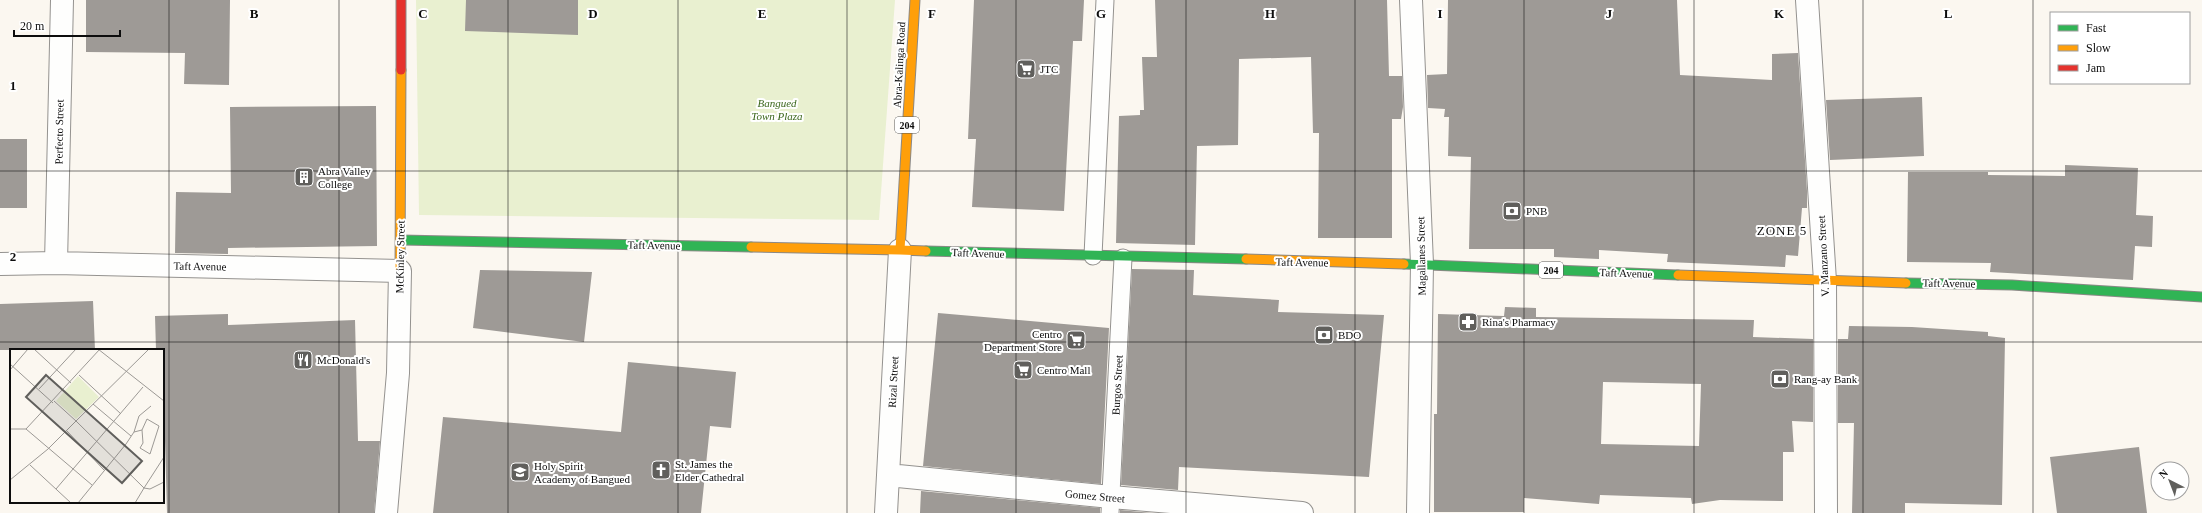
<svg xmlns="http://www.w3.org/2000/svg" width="2202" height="513" font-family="Georgia,serif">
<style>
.green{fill:#e9f0d0}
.building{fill:#9e9a96;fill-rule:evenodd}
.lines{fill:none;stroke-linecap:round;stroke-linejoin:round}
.lane-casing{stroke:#94928f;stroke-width:19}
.street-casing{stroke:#94928f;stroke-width:24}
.fast-casing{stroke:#8b8986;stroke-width:11}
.slow-casing{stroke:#8b8986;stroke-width:11}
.jam-casing{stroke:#8b8986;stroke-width:11}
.lane{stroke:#fefefd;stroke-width:17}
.street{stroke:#fefefd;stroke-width:22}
.fast{stroke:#30b455;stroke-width:9}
.slow{stroke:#ff9f0a;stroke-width:9}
.jam{stroke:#e5322d;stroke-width:9}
.grid{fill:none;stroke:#0d0d0d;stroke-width:1;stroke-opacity:0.55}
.labels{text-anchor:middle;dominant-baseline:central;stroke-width:4;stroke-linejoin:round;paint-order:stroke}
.shield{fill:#fff;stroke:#565656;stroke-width:1}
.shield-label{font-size:10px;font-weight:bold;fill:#0d0d0d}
.street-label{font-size:11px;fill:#0d0d0d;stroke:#fff}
.poi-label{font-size:11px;fill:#0d0d0d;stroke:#fff;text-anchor:start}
.park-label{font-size:11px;font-style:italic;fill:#3a661b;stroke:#fff}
.quarter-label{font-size:13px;letter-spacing:1px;fill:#0d0d0d;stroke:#fff}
.inset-road{fill:none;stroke:#9c9995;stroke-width:1}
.view{fill:#605f5c;fill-opacity:0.15;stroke:#605f5c;stroke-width:2}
.inset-edge{fill:none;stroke:#0d0d0d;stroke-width:2}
.grid-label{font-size:13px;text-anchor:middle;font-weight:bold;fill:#0d0d0d;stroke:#fff;stroke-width:4;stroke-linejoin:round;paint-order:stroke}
</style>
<rect width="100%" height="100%" fill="#fbf7f0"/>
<!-- green -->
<path class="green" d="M416,0H895L879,220L419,215Z"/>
<!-- building -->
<path class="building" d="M86,0H230L229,85L184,84L185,53L86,52Z
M466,0H578V35L465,31Z
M974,0H1084L1082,41H1073L1064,211L972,207L976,139H968Z
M1155,0H1387L1389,76H1402L1403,107L1401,119H1392V238H1318L1319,133H1313L1311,57L1239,59L1238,145L1197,146L1195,245L1116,243L1119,116L1140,115V110H1144L1142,57H1157Z
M1448,0H1677L1680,75L1772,80V54L1798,53L1807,191V208H1802L1798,256L1786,255L1785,267L1667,262L1668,254L1599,250V259L1554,257V249H1469L1471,157L1448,156L1449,117H1444L1445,109L1428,108L1427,75L1447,74Z
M1922,97L1924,156L1830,160L1826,100Z
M376,106L377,246L228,248V254L175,253L176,192L231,193L230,107Z
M0,139H27V208H0Z
M2065,165L2138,168L2136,215L2153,216L2152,247L2135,246L2133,280L1990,272L1991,263L1907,262L1908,172H1988V175L2065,176Z
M1132,269L1194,270L1193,295L1279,300L1278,312L1384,315L1369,477L1179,467L1178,490L1121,485Z
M480,270L592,272L584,342L473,328Z
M93,301L95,350H0V304Z
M1505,307L1536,308V317L1754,320L1753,337L1813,339V422L1792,421L1794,452H1783V501L1720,500L1692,504L1691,498L1600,495L1599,504L1524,498V512H1434V414H1437L1438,314L1504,316ZM1603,382L1701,384L1699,446L1601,444Z
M938,313L1109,328L1101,484L923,466Z
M228,314V325L355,320L358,441H380L374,513H167L165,441H163V350H156L155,316Z
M1849,326L1912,327L1988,332V336L2005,338L2002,505L1905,503V513H1852L1854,423H1838V339H1848Z
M628,362L736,372L731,428L710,426L701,513H433L443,417L621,432Z
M2139,447L2147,513H2057L2050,457Z
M921,491L1100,508V513H920Z
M1120,510L1152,513H1120Z"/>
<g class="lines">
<defs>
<path id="lane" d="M1093,256L1105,0
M1110,513L1123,258"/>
<path id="street" d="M1411,0L1422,264L1418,513
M1807,0L1825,281L1826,513
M56,263L62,0
M0,264L56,263L400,271L398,373L386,513
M888,475L1111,497L1302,513
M886,513L900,250"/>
<path id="fast" d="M401,240L751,247
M926,251L1246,259
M1404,264L1678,275
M1906,283L2012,285L2202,297"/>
<path id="slow" d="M915,0L900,250L926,251
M751,247L900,250
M1246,259L1404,264
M400,271L401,70
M1678,275L1906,283"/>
<path id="jam" d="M401,70V0"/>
</defs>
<!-- lane casing -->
<use href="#lane" class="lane-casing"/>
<!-- street casing -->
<use href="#street" class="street-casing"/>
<!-- fast casing -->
<use href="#fast" class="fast-casing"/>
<!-- slow casing -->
<use href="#slow" class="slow-casing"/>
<!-- jam casing -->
<use href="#jam" class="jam-casing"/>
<!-- lane -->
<use href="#lane" class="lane"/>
<!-- street -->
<use href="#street" class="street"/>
<!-- fast -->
<use href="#fast" class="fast"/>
<!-- slow -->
<use href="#slow" class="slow"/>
<!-- jam -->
<use href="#jam" class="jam"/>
</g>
<!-- grid -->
<path class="grid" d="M169,0V513M339,0V513M508,0V513M678,0V513M847,0V513M1016,0V513M1186,0V513M1355,0V513M1524,0V513M1694,0V513M1863,0V513M2033,0V513M0,171H2202M0,342H2202"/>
<!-- icons -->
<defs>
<symbol id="supermarket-square" viewBox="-11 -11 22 22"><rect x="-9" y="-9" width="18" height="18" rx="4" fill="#605f5c" stroke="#fff"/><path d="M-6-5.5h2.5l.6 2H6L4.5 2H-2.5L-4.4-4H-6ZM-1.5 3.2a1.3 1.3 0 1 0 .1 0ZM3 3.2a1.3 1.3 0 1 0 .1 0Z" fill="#fff"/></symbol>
<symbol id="building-square" viewBox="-11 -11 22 22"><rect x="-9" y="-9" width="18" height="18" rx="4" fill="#605f5c" stroke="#fff"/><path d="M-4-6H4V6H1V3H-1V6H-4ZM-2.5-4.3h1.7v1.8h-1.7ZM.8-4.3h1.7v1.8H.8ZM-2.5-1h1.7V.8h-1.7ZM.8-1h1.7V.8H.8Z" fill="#fff"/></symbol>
<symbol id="bank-square" viewBox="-11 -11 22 22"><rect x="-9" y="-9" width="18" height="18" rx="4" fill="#605f5c" stroke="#fff"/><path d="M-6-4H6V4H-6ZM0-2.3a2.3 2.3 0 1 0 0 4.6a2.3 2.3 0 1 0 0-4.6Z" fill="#fff"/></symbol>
<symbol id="pharmacy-square" viewBox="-11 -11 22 22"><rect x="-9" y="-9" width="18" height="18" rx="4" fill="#605f5c" stroke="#fff"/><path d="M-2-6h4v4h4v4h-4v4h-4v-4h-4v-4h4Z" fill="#fff"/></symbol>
<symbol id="restaurant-square" viewBox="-11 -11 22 22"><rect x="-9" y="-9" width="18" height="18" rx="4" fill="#605f5c" stroke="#fff"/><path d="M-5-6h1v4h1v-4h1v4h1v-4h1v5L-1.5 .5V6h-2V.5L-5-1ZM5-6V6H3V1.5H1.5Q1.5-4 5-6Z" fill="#fff"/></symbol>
<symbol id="church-square" viewBox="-11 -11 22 22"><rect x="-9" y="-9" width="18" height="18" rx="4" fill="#605f5c" stroke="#fff"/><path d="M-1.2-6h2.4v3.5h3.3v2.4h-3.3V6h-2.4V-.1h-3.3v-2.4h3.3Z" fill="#fff"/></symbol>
<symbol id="school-square" viewBox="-11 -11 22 22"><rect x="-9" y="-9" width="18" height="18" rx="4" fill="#605f5c" stroke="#fff"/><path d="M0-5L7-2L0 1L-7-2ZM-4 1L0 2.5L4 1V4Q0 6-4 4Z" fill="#fff"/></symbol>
</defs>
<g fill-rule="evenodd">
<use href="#supermarket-square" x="1015" y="58" width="22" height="22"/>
<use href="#building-square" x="293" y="166" width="22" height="22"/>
<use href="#bank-square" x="1501" y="200" width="22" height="22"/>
<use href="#pharmacy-square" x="1457" y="311" width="22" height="22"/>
<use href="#bank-square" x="1313" y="324" width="22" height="22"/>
<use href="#supermarket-square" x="1065" y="329" width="22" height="22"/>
<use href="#restaurant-square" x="292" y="349" width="22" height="22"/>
<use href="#supermarket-square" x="1012" y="359" width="22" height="22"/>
<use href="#bank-square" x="1769" y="368" width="22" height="22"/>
<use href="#church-square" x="650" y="459" width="22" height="22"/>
<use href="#school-square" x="509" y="461" width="22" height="22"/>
</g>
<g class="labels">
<!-- shield labels -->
<g class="shield">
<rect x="895" y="117" width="24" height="16" rx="3"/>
<rect x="1539" y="262" width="24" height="16" rx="3"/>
</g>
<g class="shield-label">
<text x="907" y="125">204</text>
<text x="1551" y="270">204</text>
</g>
<!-- street labels -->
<g class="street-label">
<text transform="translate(899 65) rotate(-87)">Abra-Kalinga Road</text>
<text transform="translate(59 132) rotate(-89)">Perfecto Street</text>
<text transform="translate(654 245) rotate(1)">Taft Avenue</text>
<text transform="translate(978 253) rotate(2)">Taft Avenue</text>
<text transform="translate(1421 256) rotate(-91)">Magallanes Street</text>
<text transform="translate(1823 256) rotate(-93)">V. Manzano Street</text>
<text transform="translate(400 257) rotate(-89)">McKinley Street</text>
<text transform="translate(1302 262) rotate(1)">Taft Avenue</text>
<text transform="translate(200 266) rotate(1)">Taft Avenue</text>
<text transform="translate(1626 273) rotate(2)">Taft Avenue</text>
<text transform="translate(1949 283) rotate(1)">Taft Avenue</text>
<text transform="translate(893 382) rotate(-87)">Rizal Street</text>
<text transform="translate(1117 385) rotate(-87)">Burgos Street</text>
<text transform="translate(1095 496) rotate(5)">Gomez Street</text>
</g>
<!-- poi labels -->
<g class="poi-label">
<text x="1040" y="69">JTC</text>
<text x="318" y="171">Abra Valley<tspan x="318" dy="13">College</tspan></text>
<text x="1526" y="211">PNB</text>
<text x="1482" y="322">Rina's Pharmacy</text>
<text x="1062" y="334" text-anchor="end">Centro<tspan x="1062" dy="13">Department Store</tspan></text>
<text x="1338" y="335">BDO</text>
<text x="317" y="360">McDonald's</text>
<text x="1037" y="370">Centro Mall</text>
<text x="1794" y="379">Rang-ay Bank</text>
<text x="675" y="464">St. James the<tspan x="675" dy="13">Elder Cathedral</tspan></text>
<text x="534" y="466">Holy Spirit<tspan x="534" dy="13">Academy of Bangued</tspan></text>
</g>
<!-- park labels -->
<g class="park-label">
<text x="777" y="103">Bangued<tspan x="777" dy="13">Town Plaza</tspan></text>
</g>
<!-- quarter labels -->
<g class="quarter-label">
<text x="1782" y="230">ZONE 5</text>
</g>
</g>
<!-- overview -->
<g transform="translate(10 349)">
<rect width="154" height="154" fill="#fbf7f0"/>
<path d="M68,27L89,48L66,70L46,52Z" fill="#e9f0d0"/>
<path class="inset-road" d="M24,0L61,34M88,0L154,52M0,15L43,54M0,21L18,0M69,26L111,65M29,40L66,0M83,55L121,87M0,80H16M16,80L90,0M16,80L82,136M56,81L94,121M124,83L132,81L137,70L149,77L140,105L130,99L133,94L132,81M154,108L134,139L140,140L154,133M20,116L61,154M0,131L38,100L66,72L44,52M46,140L133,38M68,154L116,95L124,83L129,67L141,57M125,154L134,139L66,72L139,0"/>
<path class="view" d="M36,26L132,112L112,134L16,48Z"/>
<rect width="154" height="154" class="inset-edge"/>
</g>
<g class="grid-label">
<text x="254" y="18">B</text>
<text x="423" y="18">C</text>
<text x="593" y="18">D</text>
<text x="762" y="18">E</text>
<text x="932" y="18">F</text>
<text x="1101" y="18">G</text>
<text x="1270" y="18">H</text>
<text x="1440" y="18">I</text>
<text x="1609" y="18">J</text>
<text x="1779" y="18">K</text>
<text x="1948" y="18">L</text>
<text x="13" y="90">1</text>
<text x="13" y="261">2</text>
</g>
<!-- legend -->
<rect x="2050" y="12" width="140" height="72" fill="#ffffff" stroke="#9e9e9e"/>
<rect x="2058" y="25" width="20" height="6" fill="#30b455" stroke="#9e9e9e"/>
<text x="2086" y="32" font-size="12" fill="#0d0d0d">Fast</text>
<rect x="2058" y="45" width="20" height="6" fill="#ff9f0a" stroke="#9e9e9e"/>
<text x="2086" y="52" font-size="12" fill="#0d0d0d">Slow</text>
<rect x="2058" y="65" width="20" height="6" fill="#e5322d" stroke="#9e9e9e"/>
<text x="2086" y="72" font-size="12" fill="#0d0d0d">Jam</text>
<!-- north arrow -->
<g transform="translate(2170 481) rotate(318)"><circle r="19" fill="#ffffff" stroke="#9e9e9e"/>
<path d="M0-3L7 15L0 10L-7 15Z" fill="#605f5c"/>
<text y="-6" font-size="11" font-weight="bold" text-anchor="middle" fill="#0d0d0d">N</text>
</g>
<!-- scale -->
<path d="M14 30v6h106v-6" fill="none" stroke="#0d0d0d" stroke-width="2"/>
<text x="20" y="30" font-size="12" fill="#0d0d0d" stroke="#ffffff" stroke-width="3" paint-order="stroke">20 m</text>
</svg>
